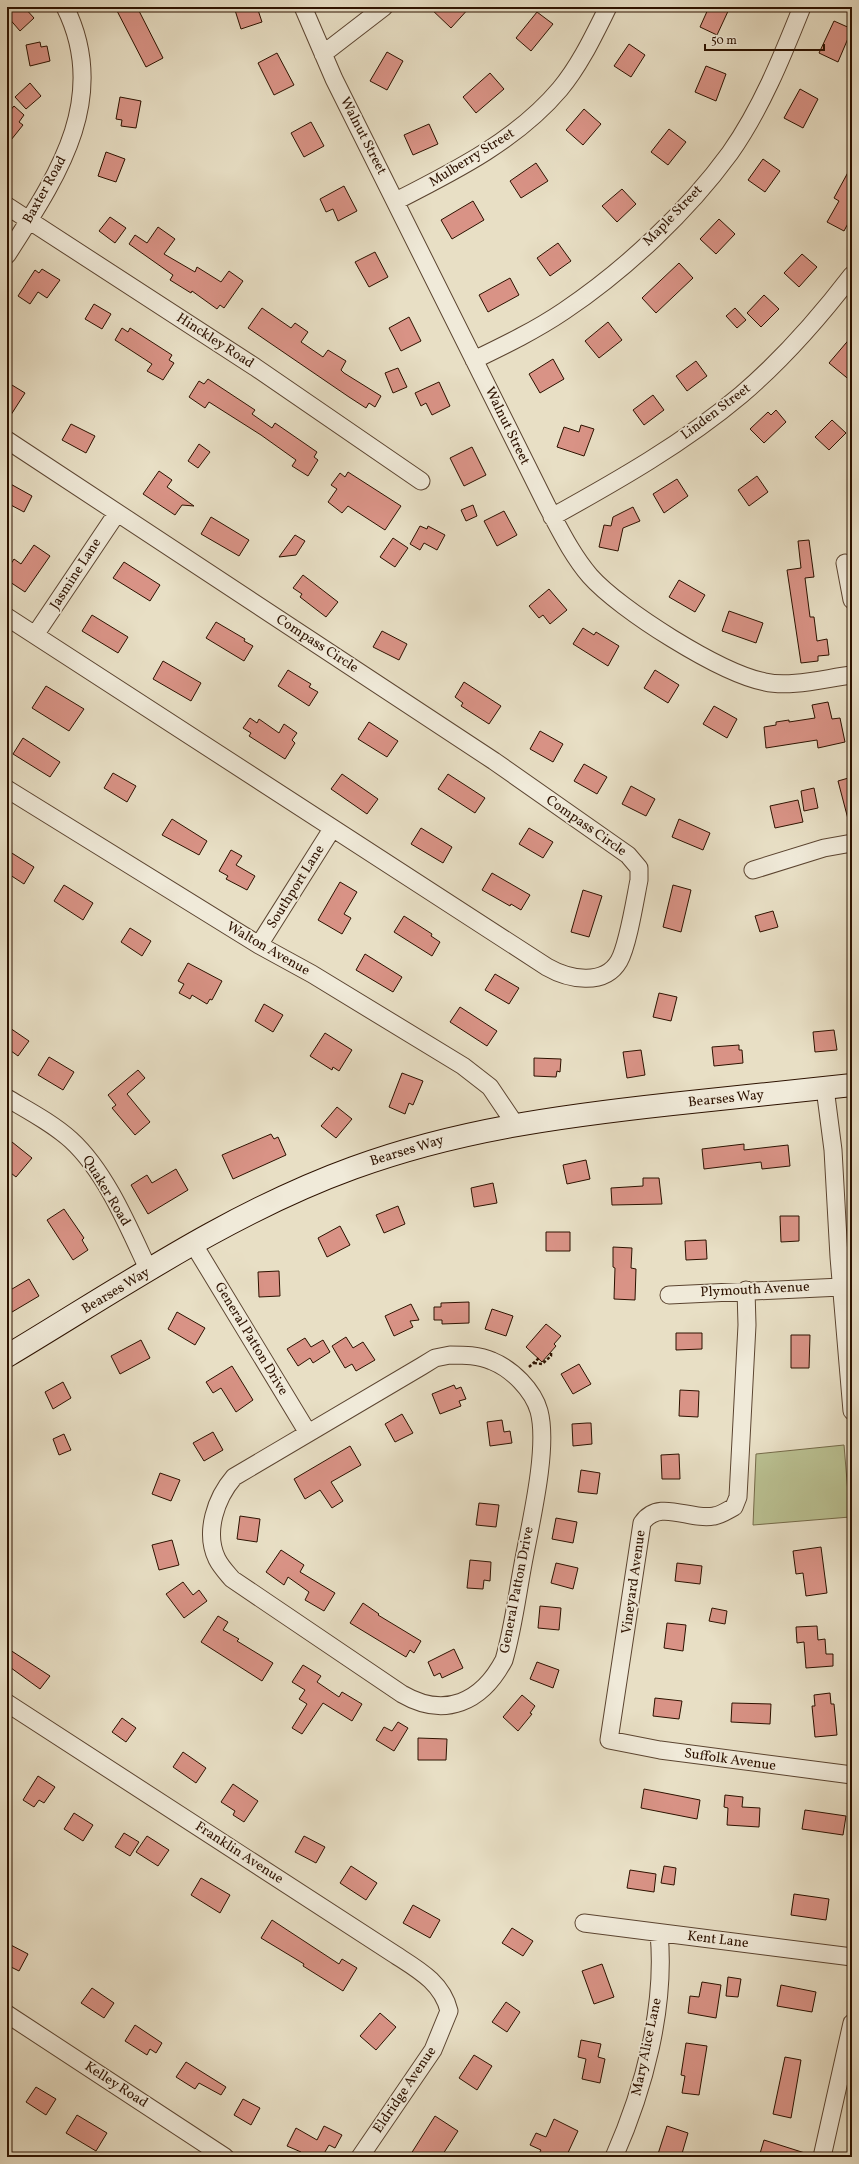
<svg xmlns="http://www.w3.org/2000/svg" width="859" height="2164" font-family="Vollkorn,serif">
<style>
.green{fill:#bac192;stroke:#746a49}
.building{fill:#d99386;stroke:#2d1200}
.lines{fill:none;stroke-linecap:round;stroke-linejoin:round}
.minor-casing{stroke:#5c4531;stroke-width:19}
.secondary-casing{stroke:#2d1200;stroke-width:24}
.path{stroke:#2d1200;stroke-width:2.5;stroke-dasharray:3 2;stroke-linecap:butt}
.minor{stroke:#f0ead9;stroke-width:17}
.secondary{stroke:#f0ead9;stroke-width:22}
.labels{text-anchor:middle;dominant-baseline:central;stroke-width:3.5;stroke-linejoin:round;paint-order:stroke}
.street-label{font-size:14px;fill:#2d1200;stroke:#f0ead9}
</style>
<rect width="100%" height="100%" fill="#e8dfc5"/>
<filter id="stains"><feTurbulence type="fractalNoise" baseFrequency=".005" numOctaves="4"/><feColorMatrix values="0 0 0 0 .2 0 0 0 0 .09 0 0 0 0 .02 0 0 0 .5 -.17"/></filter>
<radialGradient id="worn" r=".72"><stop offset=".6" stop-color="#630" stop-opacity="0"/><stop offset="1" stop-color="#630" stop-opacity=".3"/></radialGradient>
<!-- green -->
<path class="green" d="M844,1445L850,1517L753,1525L756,1454Z"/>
<!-- building -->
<path class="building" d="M7,7H24L34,18L20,31L7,16Z
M115,7H137L163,58L146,67Z
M234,7H257L262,22L241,29Z
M429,7H470L451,28Z
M709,7H730L717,35L700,27Z
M537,12L553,24L531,51L516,38Z
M834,21L852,29L838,62L819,53Z
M40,42L41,47L47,46L50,61L30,66L26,45Z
M629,44L645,55L631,77L614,66Z
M387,52L403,61L387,90L370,81Z
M277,53L294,85L274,95L258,63Z
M706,66L726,74L716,101L695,92Z
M490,73L504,89L476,113L463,97Z
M30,83L41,96L26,109L15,97Z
M800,89L818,99L803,128L784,118Z
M120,97L141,101L136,128L121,126L122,120L116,119Z
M14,106L24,115L19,122L23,125L7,145V112L8,113Z
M584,109L601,124L583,145L566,130Z
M311,122L324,146L304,157L291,133Z
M429,124L438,144L413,155L404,135Z
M669,129L686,142L668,165L651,152Z
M106,152L125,159L116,182L98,176Z
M763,159L780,171L765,192L748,180Z
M536,163L548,181L521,198L510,181Z
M852,165V216L844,231L827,222L839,201L834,198Z
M344,186L357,211L338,221L333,209L326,212L320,199Z
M622,189L636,204L617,222L602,206Z
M473,201L484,220L452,239L441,220Z
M110,217L126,228L115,243L99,231Z
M719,219L735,234L716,254L700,239Z
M158,227L175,239L164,254L195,272L197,267L221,282L229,271L243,281L224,308L220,305L217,309L192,291L191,293L170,280L173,275L129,244L135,235L147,243Z
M558,243L571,261L550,276L537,258Z
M375,252L388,277L369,287L355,262Z
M802,254L817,267L799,287L784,273Z
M679,263L693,278L656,313L642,298Z
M42,269L60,280L47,298L38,292L30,304L18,296L35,270L39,273Z
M510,278L519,295L488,312L479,295Z
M764,295L779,309L761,327L747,313Z
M94,304L111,314L102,329L85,319Z
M262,308L291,328L295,323L308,332L301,342L323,357L328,350L346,361L341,370L344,373L381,396L375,407L369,403L366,408L349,397L248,328Z
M735,308L746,320L737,328L726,316Z
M409,317L421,341L401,351L389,328Z
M608,322L622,340L599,358L585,341Z
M122,328L128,332L130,328L172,355L169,360L174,363L163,380L147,371L152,364L115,340Z
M852,336V382L829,363Z
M553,359L564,379L540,393L529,374Z
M696,361L707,376L687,391L676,376Z
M398,368L407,387L393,393L385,373Z
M208,379L255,410L252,414L272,428L275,423L317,452L314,457L318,460L308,476L292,466L296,460L261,435L209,402L205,408L189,397L199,381L204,384Z
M7,382L25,393L7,421Z
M439,382L450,406L432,415L426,403L421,406L415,393Z
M653,395L664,410L644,425L633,410Z
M776,410L786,422L764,443L750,429L768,412L771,415Z
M832,420L846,433L829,450L815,437Z
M71,424L95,436L86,453L62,440Z
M581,425L594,429L584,456L557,447L564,427L579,432Z
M199,444L210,452L198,468L188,461Z
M472,447L486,475L464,486L450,458Z
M159,471L172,480L167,487L194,506L182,505L175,515L143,494Z
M348,472L401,506L385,530L348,506L342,513L328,502L337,489L331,485L340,473L345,477Z
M757,476L768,492L749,506L738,490Z
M677,479L688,496L664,513L653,494Z
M7,482L32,496L24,512L7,503Z
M473,505L477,516L466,521L461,510Z
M633,507L640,521L623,528L618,551L599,547L604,525L611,526L613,517Z
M504,511L517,535L497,546L484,521Z
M211,517L249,540L239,556L201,534Z
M420,526L427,529L428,526L445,535L437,550L424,543L420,550L410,544Z
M295,535L305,541L296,555L279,557Z
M393,538L408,548L395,567L380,557Z
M809,540L814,577L805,578L810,617H814L817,641L827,639L829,655L818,656V661L801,663L787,570L801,568L798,541Z
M34,545L50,556L25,592L7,580V570L14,559L21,564Z
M124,562L160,585L150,601L113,578Z
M303,575L338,602L326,617L300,597L302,594L293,588Z
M679,580L705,595L695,612L669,597Z
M549,589L567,610L550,624L543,615L539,618L529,606Z
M729,611L763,623L756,643L722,631Z
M92,615L128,637L118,653L82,631Z
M216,622L245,639L244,641L253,646L244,661L206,638Z
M583,628L594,635L596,632L619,646L608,666L573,644Z
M382,631L407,644L399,660L373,647Z
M163,661L201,683L191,701L153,679Z
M288,670L311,684L309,687L318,692L309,706L278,686Z
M655,670L679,685L668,703L644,688Z
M464,682L501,706L489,724L461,706L463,703L455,697Z
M46,686L84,709L69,731L32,708Z
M828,702L832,719L840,718L845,742L818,748L817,740L766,748L764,727L776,725V722L789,720V722L815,718L812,705Z
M714,706L737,719L727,738L703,724Z
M250,718L257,723L259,719L279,733L284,724L297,733L292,740L295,743L285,759L249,736L251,733L243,728Z
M369,722L398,741L387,757L358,739Z
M540,731L563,744L553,762L530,749Z
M23,738L60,762L50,777L13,754Z
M584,764L607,777L597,794L574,781Z
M113,773L136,786L127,802L104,788Z
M342,774L378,799L367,814L331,789Z
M448,774L485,798L475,813L438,789Z
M852,777V819H848L838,781Z
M631,786L655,799L646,816L622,804Z
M814,788L818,808L804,811L801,791Z
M798,800L803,822L775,828L770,806Z
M172,819L207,841L199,855L162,835Z
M679,819L710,833L703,850L672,837Z
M421,828L452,847L443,863L411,844Z
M529,828L553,842L543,858L519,844Z
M7,850L34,867L24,884L7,873Z
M231,850L242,856L236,865L255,876L247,890L226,879L228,876L219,871Z
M492,873L530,895L521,910L511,904L510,906L482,890Z
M340,882L357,892L344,914L351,918L342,934L318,920Z
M64,885L93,903L83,920L54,901Z
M673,885L691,890L681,932L663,927Z
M583,890L602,896L589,937L571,932Z
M773,911L778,927L760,932L755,916Z
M404,916L432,934L431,936L440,942L432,956L394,932Z
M130,928L151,941L142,956L121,942Z
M365,954L402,977L393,992L356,970Z
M188,963L222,981L212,1000L210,999L207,1004L192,995L190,999L179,993L184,984L178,981Z
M495,974L519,988L509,1004L485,990Z
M659,993L677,997L671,1021L653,1017Z
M264,1004L283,1015L273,1032L255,1021Z
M460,1007L497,1031L487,1046L450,1022Z
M7,1026L29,1041L18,1056L7,1048Z
M834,1030L837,1050L815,1052L813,1032Z
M325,1033L352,1050L339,1071L333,1067L332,1070L310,1056Z
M739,1045V1050H742L743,1063L714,1066L712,1047Z
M641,1050L645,1075L627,1078L623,1052Z
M49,1057L74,1072L63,1090L38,1075Z
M534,1058L561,1059L560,1072L557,1071L556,1077L534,1076Z
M138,1070L145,1078L127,1094L150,1122L135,1135L112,1108L116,1105L108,1095Z
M402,1073L423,1081L413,1105L409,1103L405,1114L389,1107Z
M337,1107L352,1119L336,1138L321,1126Z
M271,1134L274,1139L278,1137L286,1155L233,1179L222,1155Z
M7,1138L32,1158L16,1177L7,1170Z
M744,1144V1150L788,1145L790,1166L762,1169L761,1162L704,1169L702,1149Z
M586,1160L590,1179L567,1184L563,1165Z
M176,1169L188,1190L148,1214L131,1185L147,1175L152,1183Z
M643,1178H659L662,1204L612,1205L611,1188L643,1186Z
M493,1183L497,1203L474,1207L471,1188Z
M398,1206L405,1224L384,1233L376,1215Z
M64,1209L84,1238L82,1240L88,1250L73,1260L47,1220Z
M780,1216H799V1241L781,1242Z
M340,1226L350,1245L327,1257L318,1238Z
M546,1232H570V1251H546Z
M706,1240L707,1259L686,1260L685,1241Z
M613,1247L632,1248L631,1268L636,1269L635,1300L614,1299L615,1268L613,1267Z
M279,1271L280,1296L259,1297L258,1272Z
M29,1279L39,1296L7,1315V1292Z
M469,1302V1323L442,1324V1320H434V1307H441V1303Z
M411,1304L419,1320L410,1321L413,1327L394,1336L385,1316Z
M492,1309L513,1316L506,1336L485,1329Z
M177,1312L205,1328L195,1345L168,1329Z
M546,1324L561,1336L554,1344L556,1346L542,1362L526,1347Z
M676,1333H702V1349L676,1350Z
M791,1335H810L809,1368H791Z
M346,1337L353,1348L363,1342L375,1360L356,1371L352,1364L345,1368L332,1346Z
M305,1338L311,1347L323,1340L330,1352L313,1363L310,1358L298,1366L287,1349Z
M141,1340L150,1358L120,1374L111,1356Z
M579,1364L591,1384L573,1394L561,1374Z
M232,1366L253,1400L236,1412L221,1388L213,1393L206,1382Z
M63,1382L71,1398L53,1409L45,1392Z
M454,1385L456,1389L461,1387L466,1399L459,1401L461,1406L440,1414L432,1394Z
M680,1390L699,1391L698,1417L679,1416Z
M402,1414L413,1433L395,1442L385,1424Z
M502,1420L504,1432L510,1431L512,1443L490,1446L487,1422Z
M587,1423H591L592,1444L573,1446L572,1424Z
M213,1432L223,1450L204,1461L193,1443Z
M64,1434L71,1450L59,1455L53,1439Z
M350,1446L361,1465L331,1482L343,1501L332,1508L320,1490L305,1499L294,1479Z
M679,1454L680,1479H662L661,1455Z
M581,1470L600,1473L597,1494L578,1492Z
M160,1473L180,1480L171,1501L152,1494Z
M479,1503L499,1505L496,1527L476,1525Z
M240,1516L260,1519L257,1542L237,1539Z
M556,1518L577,1522L573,1543L552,1539Z
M172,1540L179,1565L159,1570L152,1545Z
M821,1547L827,1593L806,1596L803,1573L796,1574L793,1551Z
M281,1550L304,1565L300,1572L335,1593L324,1611L305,1600L309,1592L288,1577L284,1585L266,1572Z
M470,1560L491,1562L490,1581L484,1580L483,1589L467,1588Z
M556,1563L578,1568L573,1589L551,1583Z
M677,1563L702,1566L700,1584L675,1581Z
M183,1582L193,1595L199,1590L207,1601L184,1618L166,1594Z
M363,1603L379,1614L378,1615L421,1641L414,1653L410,1650L406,1657L350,1623Z
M540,1606L561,1608L559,1630L538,1628Z
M712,1608L727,1611L725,1624L709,1621Z
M218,1616L228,1622L223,1630L239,1639L237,1641L273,1663L262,1681L201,1642Z
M667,1623L686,1625L683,1651L664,1648Z
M817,1626L818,1640L825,1639L826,1654H833V1666L806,1668L804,1642L797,1643L796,1627Z
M7,1648L50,1676L40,1689L7,1665Z
M454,1649L463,1668L442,1678L440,1673L434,1676L428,1662Z
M537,1662L559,1670L553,1688L530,1679Z
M303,1665L321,1676L317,1682L339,1697L342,1692L362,1704L352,1721L323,1703L302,1734L292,1728L307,1704L299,1699L305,1690L292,1682Z
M830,1693L831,1704H834L837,1735L815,1737L812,1706H815L814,1695Z
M522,1695L535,1706L530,1713L532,1714L518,1731L503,1717Z
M655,1698L682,1701L679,1719L653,1716Z
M732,1703L771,1704L770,1724L731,1722Z
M122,1718L136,1728L126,1742L112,1732Z
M398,1722L408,1728L394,1751L376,1740L384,1727L392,1731Z
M418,1738L447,1739L446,1760H418Z
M183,1752L206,1768L196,1783L173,1767Z
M38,1776L55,1787L44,1803L39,1800L34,1807L23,1800Z
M233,1784L258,1801L244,1822L233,1815L235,1811L221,1802Z
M644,1789L700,1800L697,1819L641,1808Z
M725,1795L743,1797L742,1807L760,1808L759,1827L727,1825L728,1808L724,1807Z
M805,1810L846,1816L843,1835L802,1829Z
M74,1813L93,1825L83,1841L64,1829Z
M124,1833L139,1842L130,1856L115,1847Z
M147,1836L169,1850L158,1866L136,1852Z
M304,1836L325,1847L316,1863L295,1852Z
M351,1866L377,1883L366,1900L340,1883Z
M664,1866L676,1868L674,1885L661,1883Z
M630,1870L656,1874L654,1892L627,1888Z
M201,1878L230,1895L220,1913L191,1895Z
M794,1894L829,1899L826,1920L791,1915Z
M413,1905L440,1920L430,1938L403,1923Z
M272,1920L339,1964L342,1959L357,1968L343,1991L303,1966L304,1964L261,1938Z
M512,1928L533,1941L523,1956L502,1943Z
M7,1943L28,1954L19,1971L7,1965Z
M602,1964L614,1997L594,2004L582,1971Z
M728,1977L741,1979L738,1997L726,1996Z
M702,1982L721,1985L716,2018L688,2013L690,1996L699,1997Z
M781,1985L816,1992L812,2012L777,2006Z
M92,1988L114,2003L104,2018L81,2003Z
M506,2002L520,2012L507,2032L492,2022Z
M380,2013L396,2027L376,2050L360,2036Z
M135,2025L162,2043L156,2053L150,2049L147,2055L125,2041Z
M581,2040L601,2044L598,2057L605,2059L600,2083L582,2079L586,2059L578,2057Z
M686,2043L707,2046L699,2095L682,2093L685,2076L681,2075Z
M474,2055L492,2066L477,2090L459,2078Z
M785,2057L801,2060L791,2118L773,2114Z
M186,2062L226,2087L221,2095L199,2083L195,2089L176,2077Z
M36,2087L56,2099L46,2115L26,2102Z
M243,2099L260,2108L251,2125L234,2115Z
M77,2115L107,2133L96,2151L66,2133Z
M435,2116L458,2131L441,2157H409Z
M554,2119L578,2131L566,2157H537L541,2150L530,2145L536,2133L546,2137Z
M324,2126L342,2135L335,2148L329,2145L322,2157H298L301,2152L287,2146L296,2128L317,2140Z
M667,2126L688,2133L681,2157H657Z
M764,2140L808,2154L807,2157H759Z"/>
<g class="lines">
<defs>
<path id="minor" d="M303,7L334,79L547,506C560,530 572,555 590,576C620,610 720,673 765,682C790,688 826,678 852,675
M323,54L384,7
M396,201C455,171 517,140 560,89C580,65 594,35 608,7
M7,206L255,367L421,481
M7,255C56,178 111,99 65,7
M474,360C505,345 536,330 564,311C625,270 687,212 730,153C761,109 782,57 802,7
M7,440L494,761L628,855L639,868V880C635,900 628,945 619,961C604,987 568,979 547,967L7,617
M552,517C617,481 684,443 741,395C782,360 819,318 852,275
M845,563L852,600
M35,635L117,513
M7,789L259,945L312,974L463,1066L490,1087L515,1124
M753,870L824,848L852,843
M259,945L332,829
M825,1088L833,1150L839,1257L852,1411
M7,1098C29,1111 52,1123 71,1140C106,1172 129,1228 149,1271
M194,1245L308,1433
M746,1290L747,1325L738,1497L734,1507C728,1510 721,1515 714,1516C690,1521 659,1498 642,1523L609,1740L660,1750L852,1775
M669,1295L841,1287
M450,1355C464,1355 479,1355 492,1361C512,1369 533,1390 539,1411C549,1448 530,1525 523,1564C517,1596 513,1629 504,1660C482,1702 445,1719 402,1694L232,1579C227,1573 221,1567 217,1559C204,1532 216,1498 234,1477L422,1366L435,1358Z
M7,1703L391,1952C415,1968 442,1981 449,2011L433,2050L360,2157
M584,1923L852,1957
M7,2014L225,2157
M614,2157C644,2089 666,2008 659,1933
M822,2157L852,2023"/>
<path id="secondary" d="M7,1356C119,1289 229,1213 353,1168C457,1130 562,1116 672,1104C732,1098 792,1091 852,1085"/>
</defs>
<!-- minor casing -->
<use href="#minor" class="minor-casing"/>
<!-- secondary casing -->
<use href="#secondary" class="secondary-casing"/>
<!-- path -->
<path class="path" d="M534,1363L542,1364L551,1356V1353
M529,1367L539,1358"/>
<!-- minor -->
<use href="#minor" class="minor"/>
<!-- secondary -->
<use href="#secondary" class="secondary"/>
</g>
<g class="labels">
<!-- street labels -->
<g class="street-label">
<text transform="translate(363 136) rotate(63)">Walnut Street</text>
<text transform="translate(472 158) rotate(-32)">Mulberry Street</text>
<text transform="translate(45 190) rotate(-61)">Baxter Road</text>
<text transform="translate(673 216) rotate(-46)">Maple Street</text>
<text transform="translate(215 341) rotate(33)">Hinckley Road</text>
<text transform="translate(716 412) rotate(-37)">Linden Street</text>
<text transform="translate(507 426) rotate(64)">Walnut Street</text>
<text transform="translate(76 574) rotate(-57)">Jasmine Lane</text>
<text transform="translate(317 644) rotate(33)">Compass Circle</text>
<text transform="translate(586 826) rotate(35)">Compass Circle</text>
<text transform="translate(296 887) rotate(-58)">Southport Lane</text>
<text transform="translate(268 949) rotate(30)">Walton Avenue</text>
<text transform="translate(726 1099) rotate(-6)">Bearses Way</text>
<text transform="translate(407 1151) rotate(-17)">Bearses Way</text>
<text transform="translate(106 1191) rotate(59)">Quaker Road</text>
<text transform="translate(755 1290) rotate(-3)">Plymouth Avenue</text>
<text transform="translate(116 1291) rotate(-31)">Bearses Way</text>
<text transform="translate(251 1339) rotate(59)">General Patton Drive</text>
<text transform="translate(634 1582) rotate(-82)">Vineyard Avenue</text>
<text transform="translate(517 1590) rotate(-79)">General Patton Drive</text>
<text transform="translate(730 1760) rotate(8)">Suffolk Avenue</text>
<text transform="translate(239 1853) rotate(33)">Franklin Avenue</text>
<text transform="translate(718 1940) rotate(7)">Kent Lane</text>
<text transform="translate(647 2047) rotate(-78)">Mary Alice Lane</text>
<text transform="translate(116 2085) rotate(33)">Kelley Road</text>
<text transform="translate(405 2090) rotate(-56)">Eldridge Avenue</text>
</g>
</g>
<!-- margin -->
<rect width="859" height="2164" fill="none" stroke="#e8dfc5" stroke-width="24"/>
<rect x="8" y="8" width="843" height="2148" fill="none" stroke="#2d1200" stroke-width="2"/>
<rect x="12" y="12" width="835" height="2140" fill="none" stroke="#2d1200"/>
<!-- scale -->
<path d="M705 44v6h119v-6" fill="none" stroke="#2d1200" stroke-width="2"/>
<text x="711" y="44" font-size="12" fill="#2d1200" stroke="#f0ead9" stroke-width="3" paint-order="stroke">50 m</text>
<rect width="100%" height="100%" filter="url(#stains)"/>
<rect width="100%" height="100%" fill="url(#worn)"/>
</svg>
